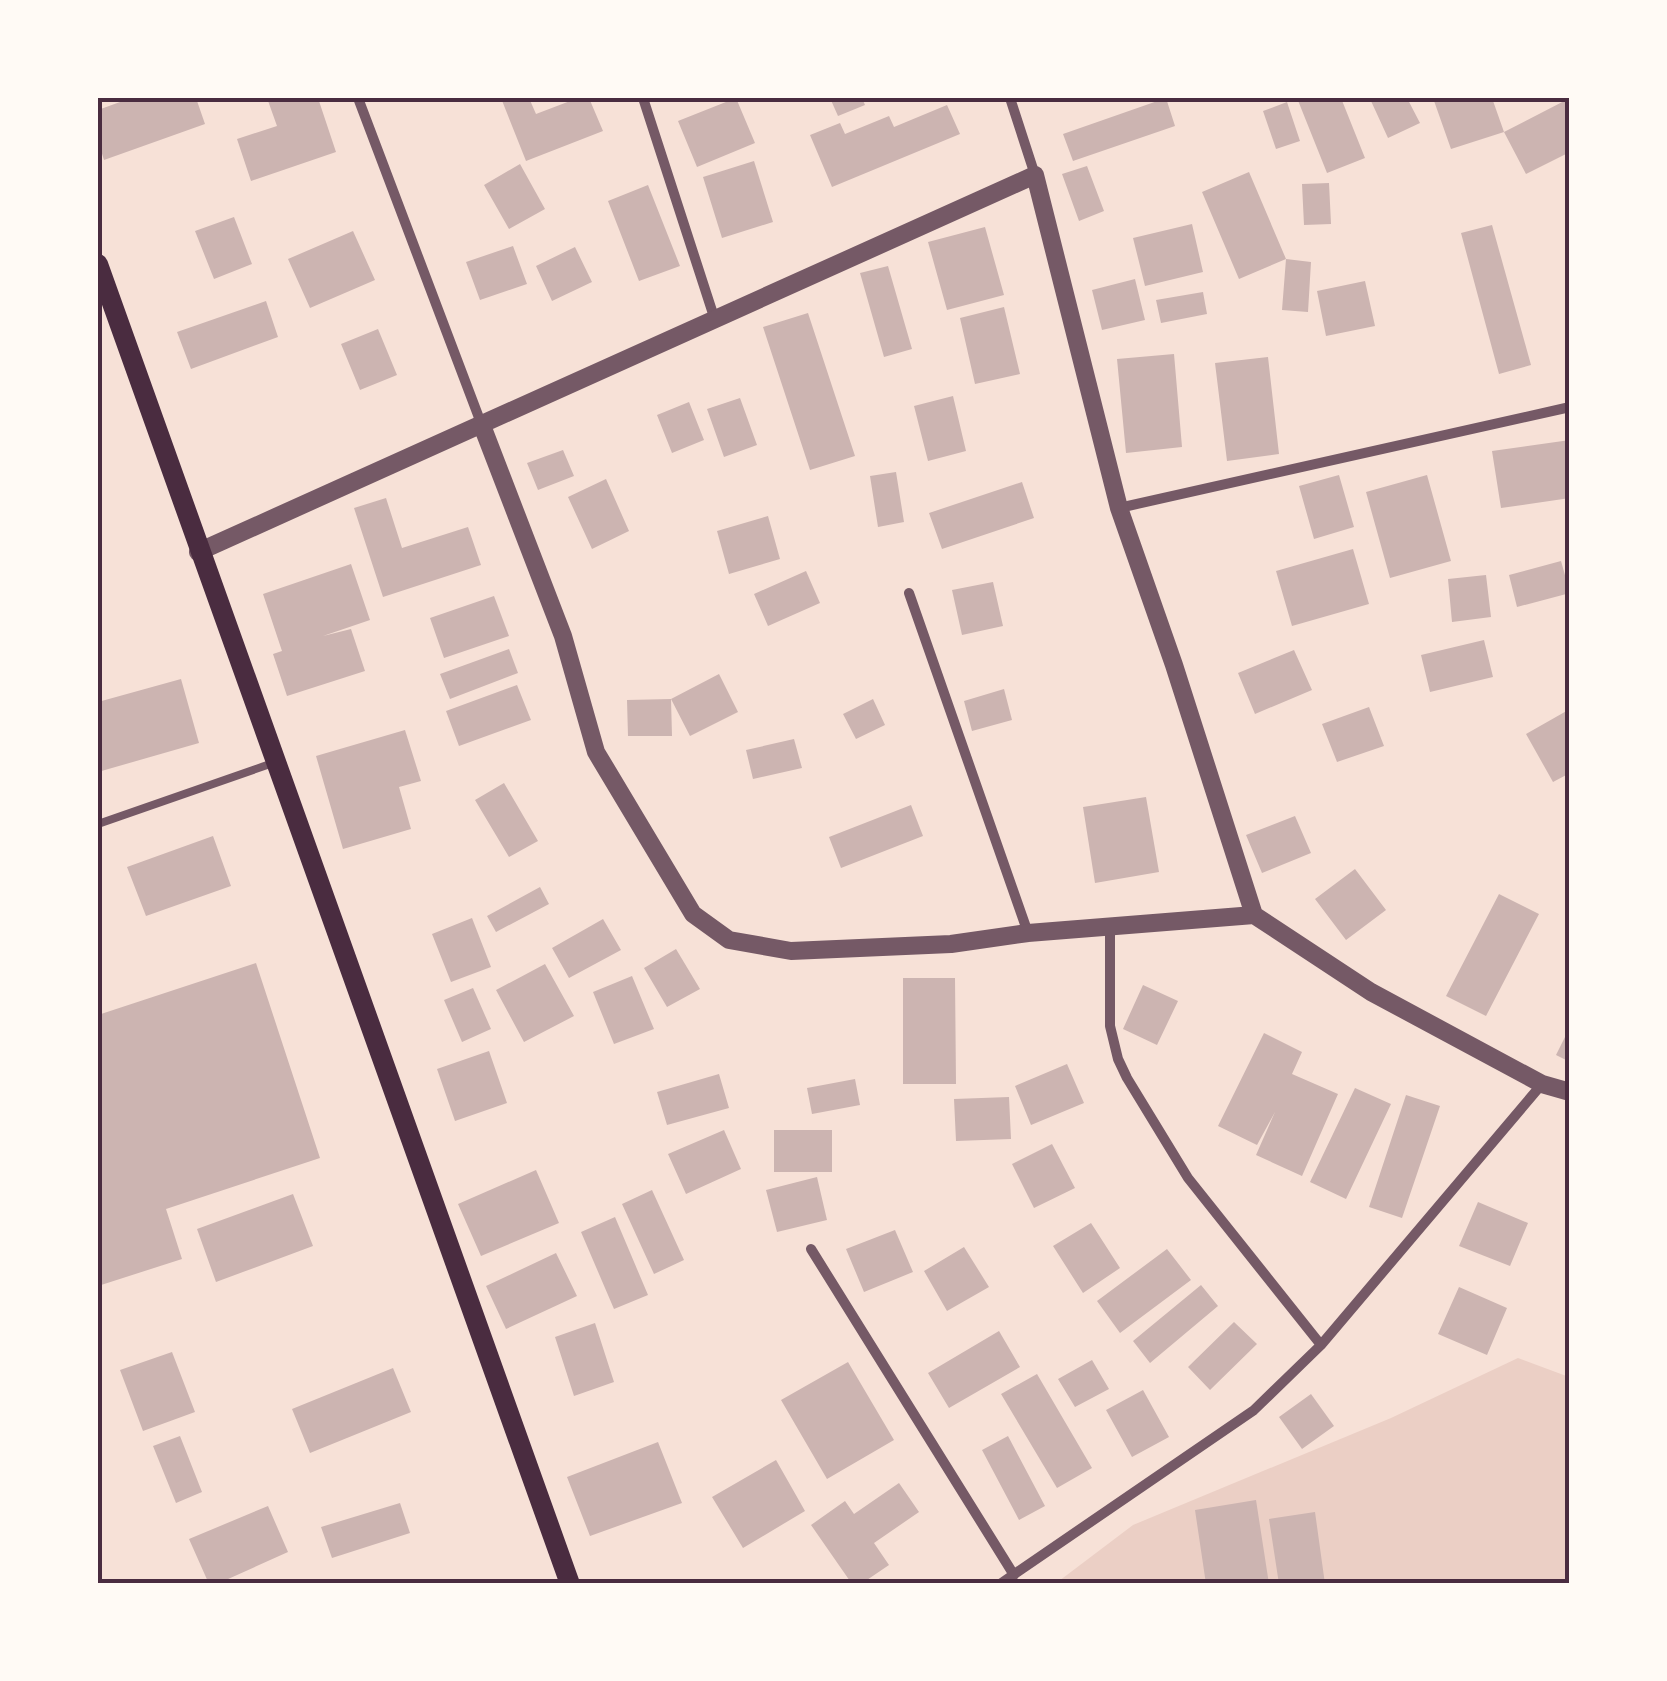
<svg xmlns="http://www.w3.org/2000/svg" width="1667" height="1681" font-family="Figtree,sans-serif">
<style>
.green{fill:#ebcfc5}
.building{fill:#ccb4b1}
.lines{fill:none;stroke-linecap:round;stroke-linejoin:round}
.service{stroke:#755966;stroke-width:8}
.minor{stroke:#755966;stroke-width:10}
.tertiary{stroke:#755966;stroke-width:18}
.secondary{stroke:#4a2c40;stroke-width:20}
.neatline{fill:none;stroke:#4a2c40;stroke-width:4}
</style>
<rect width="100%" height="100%" fill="#f7e1d7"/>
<!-- green -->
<path class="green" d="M1518,1358L1569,1377V1583L1055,1584L1133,1525L1391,1418Z"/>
<!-- building -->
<path class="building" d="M131,98H196L205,124L104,160L98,141V110Z
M267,98H318L336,152L251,181L237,139L277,126Z
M501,98H529L536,114L578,98H589L603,131L526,161Z
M736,98L755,143L697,167L678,121Z
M830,98H862L865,105L838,116Z
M1166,98L1175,126L1073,161L1063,134Z
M1297,98H1341L1365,158L1327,173Z
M1380,98H1407L1420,123L1388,138L1371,101Z
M1433,98H1492L1504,132L1451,149Z
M1570,98V152L1526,174L1504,132Z
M1287,102L1300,141L1276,149L1263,111Z
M947,105L960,134L832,187L810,135L840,123L845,134L889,116L894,127Z
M754,161L773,222L722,238L703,177Z
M520,164L545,209L509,229L484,185Z
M1087,166L1104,211L1079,221L1062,174Z
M1249,172L1286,259L1239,279L1202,192Z
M1329,183L1331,224L1304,225L1302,184Z
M648,185L680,266L639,281L608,201Z
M234,217L252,264L214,279L195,231Z
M1192,224L1203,272L1145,286L1133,238Z
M1492,225L1531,365L1499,374L1461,233Z
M985,227L1004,295L947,310L928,242Z
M353,231L375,280L310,308L288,259Z
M513,246L527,284L480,300L466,262Z
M575,247L592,282L552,301L536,266Z
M1286,259L1311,262L1308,312L1282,310Z
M888,266L912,349L884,357L860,273Z
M1135,279L1145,320L1102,330L1092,290Z
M1365,281L1375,326L1326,336L1317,291Z
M1203,292L1207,314L1161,323L1156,300Z
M266,301L278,337L191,369L177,332Z
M1004,307L1020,374L975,384L960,318Z
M808,313L855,456L810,470L763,327Z
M378,329L397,375L360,390L341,344Z
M1174,354L1182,447L1126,453L1117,359Z
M1268,357L1279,454L1227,461L1215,363Z
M953,396L966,451L928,461L914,406Z
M740,398L757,445L724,457L707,409Z
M689,402L704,440L672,453L657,415Z
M1570,440V498L1501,508L1492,451Z
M563,450L574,476L538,490L527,463Z
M896,472L904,522L878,527L870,476Z
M1339,475L1354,527L1314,539L1299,486Z
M1427,475L1451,561L1390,578L1366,492Z
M606,479L629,531L592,549L568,497Z
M1022,482L1034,518L942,549L929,513Z
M386,498L402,548L468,527L481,565L383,597L354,508Z
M768,516L780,559L729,574L717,531Z
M1353,549L1369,604L1292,626L1276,571Z
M1561,561L1570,593L1517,607L1509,575Z
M351,564L370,620L323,636L351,629L365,671L287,696L273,654L282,651L263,594Z
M806,571L820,603L768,626L754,594Z
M1486,575L1491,617L1452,622L1448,579Z
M993,582L1003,626L962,635L952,590Z
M494,596L509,636L444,658L430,618Z
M1484,640L1493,677L1430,692L1421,655Z
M509,649L518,673L450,699L440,674Z
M1294,650L1312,690L1255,714L1238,673Z
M719,674L738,712L690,736L671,699Z
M181,679L199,743L98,772V702Z
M517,685L531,720L459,746L446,711Z
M1004,689L1012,720L972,731L964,701Z
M671,699L672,736H628L627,700Z
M873,699L885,725L856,739L843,714Z
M1369,707L1384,746L1337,762L1322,724Z
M1570,709V773L1553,782L1526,734Z
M405,730L421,781L399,787L411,829L343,849L316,756Z
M794,739L802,768L753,779L746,750Z
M504,783L538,841L509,857L475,800Z
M1146,797L1159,872L1095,883L1083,807Z
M911,805L923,836L841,868L829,837Z
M1295,816L1311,853L1262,873L1246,835Z
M213,836L231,886L146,916L127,867Z
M1355,869L1386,910L1346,940L1315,899Z
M540,887L549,904L496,932L487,916Z
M1499,894L1539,914L1486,1016L1446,996Z
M472,918L491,967L451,982L432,934Z
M603,919L621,950L569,978L552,948Z
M676,949L700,989L667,1007L644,968Z
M256,963L320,1158L166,1209L182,1259L98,1286V1007L101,1014Z
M545,964L574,1016L524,1042L496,990Z
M632,976L654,1029L614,1044L593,992Z
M903,978H955L956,1084H903Z
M1143,985L1178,1001L1157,1045L1123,1029Z
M473,988L491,1029L462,1042L444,1000Z
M1570,1027V1062L1556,1055Z
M1264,1033L1302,1052L1292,1074L1338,1094L1302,1176L1256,1155L1275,1112L1257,1145L1218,1126Z
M489,1051L507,1103L455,1121L437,1069Z
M1067,1064L1084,1103L1031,1125L1015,1086Z
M719,1074L729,1108L667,1125L657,1092Z
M855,1079L860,1105L812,1114L807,1088Z
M1355,1088L1391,1104L1346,1199L1310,1182Z
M1406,1095L1440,1106L1402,1218L1369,1207Z
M1009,1097L1011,1139L956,1141L954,1099Z
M724,1130L741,1169L686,1194L668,1154Z
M774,1130H832V1172H774Z
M1052,1144L1075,1188L1034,1208L1012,1164Z
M536,1170L559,1223L481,1256L458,1204Z
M817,1177L827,1220L777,1232L766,1190Z
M652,1190L684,1260L654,1274L622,1204Z
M293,1194L313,1246L216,1282L197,1229Z
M1478,1202L1528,1223L1510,1266L1459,1246Z
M615,1217L648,1295L614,1309L581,1232Z
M1091,1223L1120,1268L1083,1293L1053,1246Z
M895,1230L913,1272L864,1292L846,1249Z
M964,1247L989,1287L947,1311L924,1271Z
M1167,1249L1191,1280L1120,1333L1097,1301Z
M556,1253L577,1296L506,1329L486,1286Z
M1201,1285L1218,1306L1150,1363L1133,1341Z
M1459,1287L1507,1308L1487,1355L1438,1334Z
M1234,1322L1257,1344L1210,1390L1188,1367Z
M595,1323L614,1382L574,1396L555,1337Z
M999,1331L1020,1367L949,1408L928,1373Z
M172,1352L195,1412L143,1431L120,1370Z
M1092,1360L1109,1389L1075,1407L1058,1379Z
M848,1362L894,1440L827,1479L781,1400Z
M393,1368L411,1412L310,1453L292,1409Z
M1037,1374L1092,1468L1057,1488L1001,1394Z
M1143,1390L1169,1437L1132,1457L1106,1410Z
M1311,1394L1334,1426L1302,1449L1279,1417Z
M180,1436L202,1492L176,1503L153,1446Z
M1008,1436L1045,1506L1019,1520L982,1450Z
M658,1442L682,1503L590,1536L567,1477Z
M776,1460L805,1511L743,1548L712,1497Z
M899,1483L919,1512L874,1543L889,1565L861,1584H852L811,1525L845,1501L854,1514Z
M1256,1500L1269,1584H1206L1195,1510Z
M400,1503L410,1533L332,1558L321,1527Z
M268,1506L288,1552L217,1584H209L189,1539Z
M1315,1512L1325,1584H1279L1269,1519Z"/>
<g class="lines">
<!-- service -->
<path class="service" d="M98,824L273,763"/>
<!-- minor -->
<path class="minor" d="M358,98L481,423
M643,98L715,320
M1010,98L1035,175
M1119,508L1570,407
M909,593L1028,933
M1110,925V1026L1118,1059L1127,1078L1188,1178L1321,1345
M811,1249L1014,1575
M1000,1584L1254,1410L1321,1345L1542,1084"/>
<!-- tertiary -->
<path class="tertiary" d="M481,423L563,636L596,752L693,914L729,940L791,951L951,944L1028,933L1254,915
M198,552L1035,175L1119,508L1174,665L1254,915L1371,992L1542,1084L1570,1092"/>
<!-- secondary -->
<path class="secondary" d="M98,264L570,1584"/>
</g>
<!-- border -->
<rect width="1667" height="1681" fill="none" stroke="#fffaf5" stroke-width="200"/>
<rect x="100" y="100" width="1467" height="1481" class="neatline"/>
</svg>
